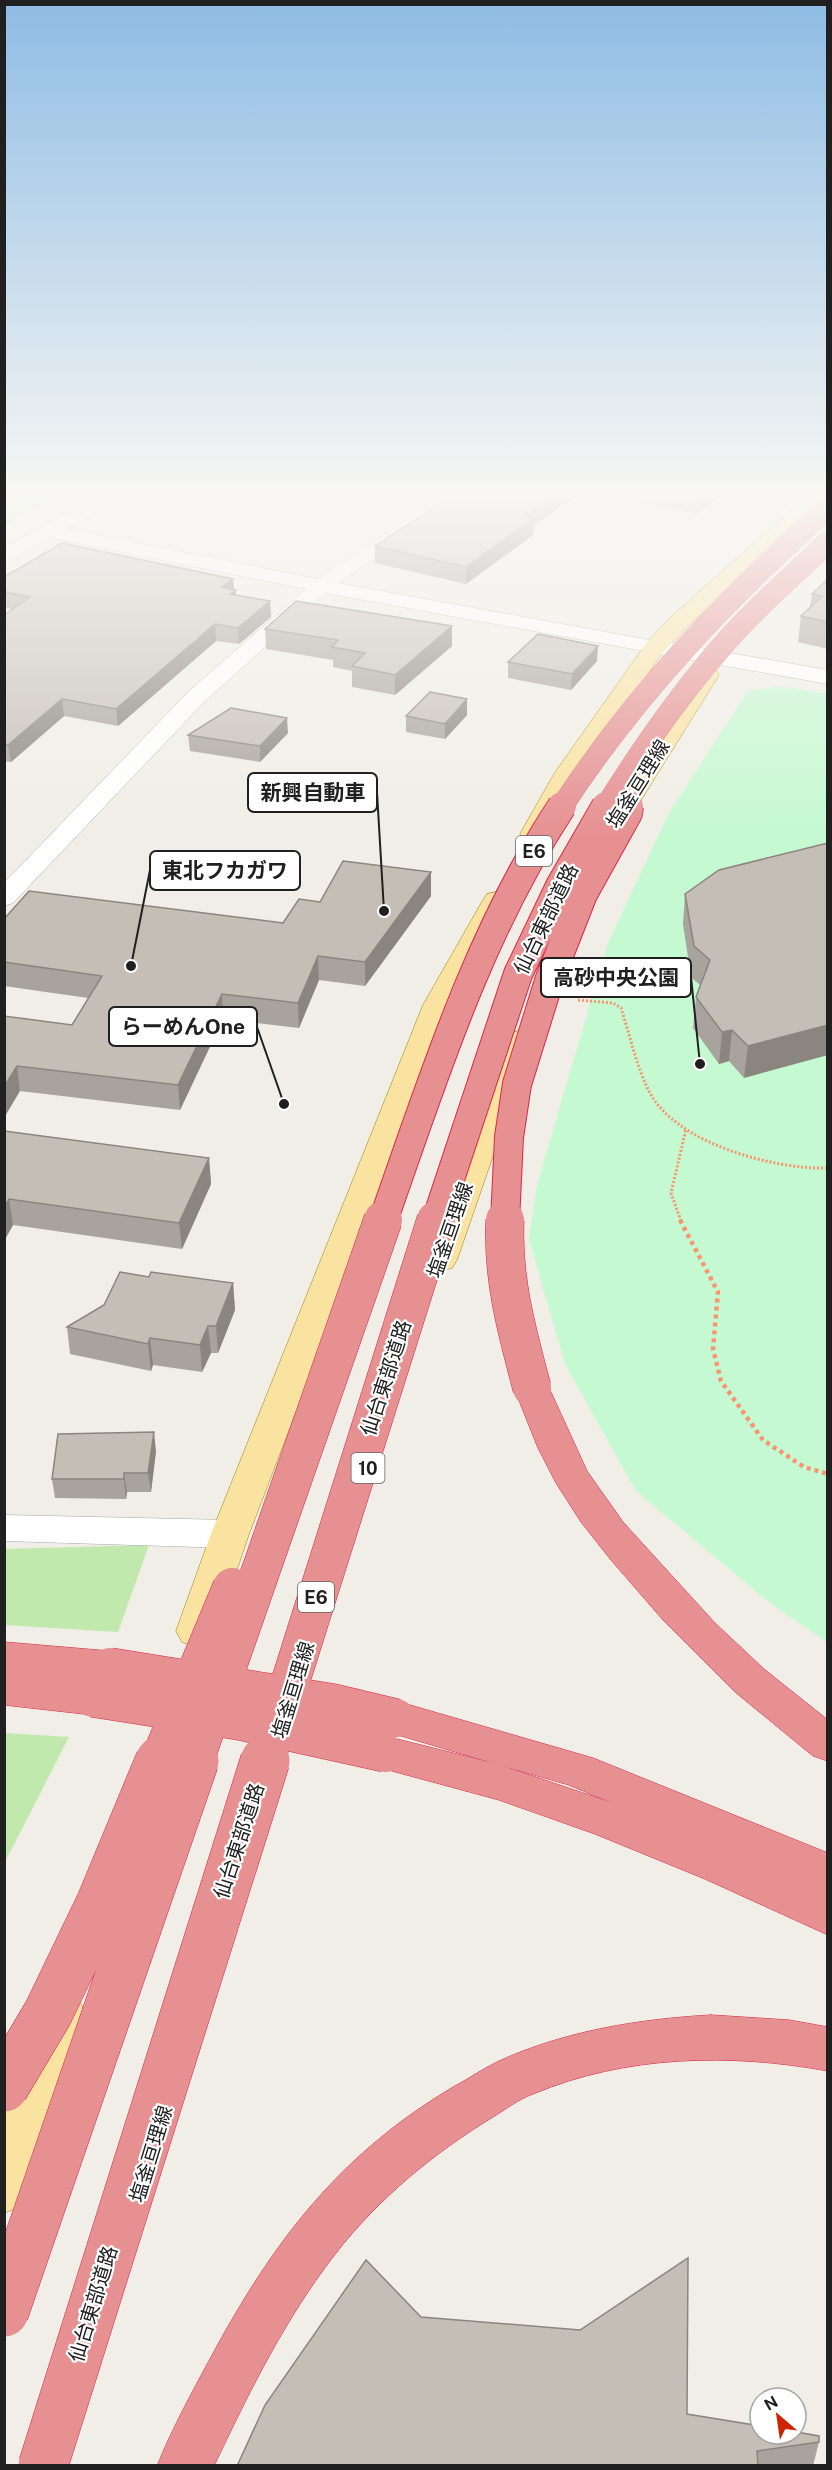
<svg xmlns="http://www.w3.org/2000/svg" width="832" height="2470" font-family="'Public Sans','Noto Sans JP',sans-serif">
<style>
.grass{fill:#c1e9ad}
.park{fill:#c5f9d1}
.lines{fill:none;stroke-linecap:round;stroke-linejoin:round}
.minor-casing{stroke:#a7a7a7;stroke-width:1}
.tertiary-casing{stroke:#a7a7a7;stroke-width:1}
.primary-casing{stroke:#998003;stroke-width:1}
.motorway-casing{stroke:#d82948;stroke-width:1}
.path-far1{stroke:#f89470;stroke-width:3;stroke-dasharray:2 2;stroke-linecap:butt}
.path{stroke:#f89470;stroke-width:4.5;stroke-dasharray:4 4;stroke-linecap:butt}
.minor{fill:#fff;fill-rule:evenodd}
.tertiary{fill:#fff;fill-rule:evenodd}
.primary{fill:#fae3a1;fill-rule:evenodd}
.motorway{fill:#e69091;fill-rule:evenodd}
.motorway-bridge-far3-casing{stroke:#d82948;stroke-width:22;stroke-linecap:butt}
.motorway-bridge-far2-casing{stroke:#d82948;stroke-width:30;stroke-linecap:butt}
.motorway-bridge-far1-casing{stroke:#d82948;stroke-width:39;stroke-linecap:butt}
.motorway-bridge-casing{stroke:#d82948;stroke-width:50;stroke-linecap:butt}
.motorway-bridge-far3{stroke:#e69091;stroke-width:22}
.motorway-bridge-far2{stroke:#e69091;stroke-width:28}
.motorway-bridge-far1{stroke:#e69091;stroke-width:38}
.motorway-bridge{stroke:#e69091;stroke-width:49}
.wall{fill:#a9a39d}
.shaded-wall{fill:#8a857f}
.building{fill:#c5beb6;stroke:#8a857f;stroke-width:1.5}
.labels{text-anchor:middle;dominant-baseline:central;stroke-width:4.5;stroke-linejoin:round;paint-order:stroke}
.shield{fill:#fff;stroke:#636363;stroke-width:1.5}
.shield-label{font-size:18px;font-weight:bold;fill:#202020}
.street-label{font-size:20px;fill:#202020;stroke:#fff}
.leader{fill:none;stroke:#202020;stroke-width:2}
.callout-dot{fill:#202020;stroke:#fff;stroke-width:2}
.callout{fill:#fff;stroke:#202020;stroke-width:2}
.callout-label{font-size:21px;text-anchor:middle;font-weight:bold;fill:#202020}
</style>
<rect width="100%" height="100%" fill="#f0eee6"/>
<!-- grass -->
<path class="grass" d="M33,492H68L5,526V506Z
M149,1545L118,1632L5,1625L4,1549Z
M5,1733L69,1737L5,1862L4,1733Z"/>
<!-- park -->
<path class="park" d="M782,686L827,694V1642L770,1603L636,1491L565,1364L529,1239L537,1185L608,943L669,813L748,691Z"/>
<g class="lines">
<defs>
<path id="minor" d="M449,492H470L338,583L655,641L662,643L665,647L662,651L655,653L325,593L204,702L13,903L4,906V883L188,692L306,589L48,537L41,535L39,531L41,527L48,525L318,579Z
M4,1515L230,1520L243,1524L248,1534L243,1544L230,1548L4,1541Z"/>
<path id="tertiary" d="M105,492H128L125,496L4,563V548Z
M655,640L828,670V684L647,652L644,647L647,642Z"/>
<path id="primary" d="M812,492H828V498L689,625L663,652L578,774L542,839L533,842L524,839L520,834L554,774L647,642L673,615Z
M708,668L716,670L719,675L623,829L619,834L610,837L601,834L597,829L697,675L700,670Z
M496,892L505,894L509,900L451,1005L249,1534L216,1631L210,1642L196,1647L182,1642L176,1631L211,1534L423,1005L483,900L487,894Z
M518,1031L528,1034L533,1040L457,1260L452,1268L440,1271L428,1268L423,1260L503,1040L508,1034Z
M63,1995L80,2002L87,2017L29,2189L22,2206L4,2213V2115L46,2002Z"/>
<path id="motorway" d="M532,1376L545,1379L587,1471L623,1522L715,1623L764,1669L828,1720V1761L813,1756L735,1692L663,1620L611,1560L581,1522L556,1483L538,1448L514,1388L519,1379Z
M4,1642L110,1651L125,1656L131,1667L125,1678L110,1683L94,1682L108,1686L114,1698L108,1710L93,1715L4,1705Z
M396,1701L593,1758L828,1853V1935L705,1879L595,1834L499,1800L370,1765L364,1753L370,1741L385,1736L493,1763L381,1730L375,1718L381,1706ZM503,1766L569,1785L610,1802Z
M711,2015L789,2020L828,2027V2071C730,2053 626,2055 533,2094C519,2099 506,2109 493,2117C434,2153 379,2198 336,2253C286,2317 249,2392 214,2466H157C172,2429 191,2394 210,2359C272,2243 339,2154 455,2086C470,2078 484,2068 499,2061C565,2031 639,2019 711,2015Z"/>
</defs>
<!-- minor casing -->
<use href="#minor" class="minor-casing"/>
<!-- tertiary casing -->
<use href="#tertiary" class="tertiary-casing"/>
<!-- primary casing -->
<use href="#primary" class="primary-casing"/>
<!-- motorway casing -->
<use href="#motorway" class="motorway-casing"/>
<!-- path-far1 -->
<path class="path-far1" d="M578,1000L613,1003L621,1008C630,1035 636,1066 649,1091C674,1143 775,1170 828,1168
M681,1221L671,1193L686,1129"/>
<!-- path -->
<path class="path" d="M680,1220L718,1292L713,1349L721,1381L763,1440L804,1467L828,1474"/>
<!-- minor -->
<use href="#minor" class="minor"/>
<!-- tertiary -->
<use href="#tertiary" class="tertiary"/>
<!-- primary -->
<use href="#primary" class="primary"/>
<!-- motorway -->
<use href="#motorway" class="motorway"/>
<defs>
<path id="motorway-bridge-far3" d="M561,808C635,694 727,598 828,508
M605,808C643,747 684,688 732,635C762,602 796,573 828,542
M629,808L630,802"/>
<path id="motorway-bridge-far2" d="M383,1221C433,1079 478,934 562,806
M436,1221L518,974L560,886L606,806
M505,1221L509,1137L517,1084L550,978L583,894L628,813L629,806"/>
<path id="motorway-bridge-far1" d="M505,1220C502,1278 517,1332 532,1388
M110,1667L333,1703L396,1718
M93,1698L240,1721L385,1753
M159,1762L232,1587
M194,1762L383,1220
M265,1762L436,1220"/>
<path id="motorway-bridge" d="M4,2087L48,2013L101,1903L160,1761
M4,2312L194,1761
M43,2466L265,1761"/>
</defs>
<!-- motorway-bridge-far3 casing -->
<use href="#motorway-bridge-far3" class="motorway-bridge-far3-casing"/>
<!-- motorway-bridge-far2 casing -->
<use href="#motorway-bridge-far2" class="motorway-bridge-far2-casing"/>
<!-- motorway-bridge-far1 casing -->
<use href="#motorway-bridge-far1" class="motorway-bridge-far1-casing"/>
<!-- motorway-bridge casing -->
<use href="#motorway-bridge" class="motorway-bridge-casing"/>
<!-- motorway-bridge-far3 -->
<use href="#motorway-bridge-far3" class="motorway-bridge-far3"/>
<!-- motorway-bridge-far2 -->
<use href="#motorway-bridge-far2" class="motorway-bridge-far2"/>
<!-- motorway-bridge-far1 -->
<use href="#motorway-bridge-far1" class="motorway-bridge-far1"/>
<!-- motorway-bridge -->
<use href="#motorway-bridge" class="motorway-bridge"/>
</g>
<!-- wall -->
<path class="wall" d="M458,492H583L534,525L533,535L466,584L375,563V546Z
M589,492H726L696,514Z
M4,577L233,579L234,589L236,590V595L270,601L271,617L239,644L216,641L118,726L64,716L11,762L4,761V615L13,609L4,608Z
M828,579V649L798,642L801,616L810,607L812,594Z
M265,629L452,646L395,695L352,687V671L333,667V660L266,649Z
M597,661L571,690L508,678V662Z
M467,699V715L445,739L406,732V716Z
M288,733L260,762L190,751L188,735Z
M828,843L744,1078L729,1061L719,1064L693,1028L696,997L700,985L691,977L683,924L685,894Z
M431,896L365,986L319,980L299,1028L223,1019L180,1110L20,1091L4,1016L72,1025L88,998L4,986V919L283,923L320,902Z
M4,1131L209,1158L211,1184L182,1249L13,1225L4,1241Z
M149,1277L233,1283L235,1310L218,1353H211L202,1372L153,1365L151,1371L70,1354L67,1327L104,1305Z
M156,1451L151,1492H127L126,1499L55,1498L52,1479Z
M421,2317L687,2414L819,2442L813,2466H237Z"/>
<!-- shaded-wall -->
<path class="shaded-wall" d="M4,492H16L4,498Z
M560,492H583L534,525L533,535L466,584V567L523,516Z
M706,492H726L696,514L698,497Z
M233,579L234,591L236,590V606L222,587Z
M270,601L271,617L239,644L238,628Z
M215,624L216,641L118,726L116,709Z
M452,626V646L395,695V675Z
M598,646L597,661L571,690L572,674Z
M62,699L64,716L11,762L8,745Z
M467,699V715L445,739V724Z
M287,718L288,733L260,762V746Z
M431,872V896L365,986V962Z
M318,956L319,980L299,1028L298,1003Z
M222,994L223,1019L180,1110L178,1085Z
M828,1025V1055L744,1078L748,1046Z
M732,1030L729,1061L719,1064L722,1032Z
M17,1066L20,1091L4,1118V1087Z
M209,1158L211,1184L182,1249L179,1223Z
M9,1199L13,1225L4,1241V1208Z
M233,1283L235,1310L218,1353L216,1326Z
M208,1326L211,1353L202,1372L200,1345Z
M150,1338L153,1365L151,1371L148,1344Z
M154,1432L156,1451L151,1492L148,1473Z
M124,1473L127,1492L126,1499L124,1479Z"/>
<!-- building -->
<path class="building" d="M458,492H560L523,516L534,518L466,567L375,546Z
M669,492H706L698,497Z
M62,543L233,579L222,587L236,590L230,594L270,601L238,628L215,624L116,709L62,699L8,745L4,744V615L30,597L4,592V577Z
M828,579V622L801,616L822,596L812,594Z
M296,601L452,626L395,675L352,666L365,653L332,647L338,640L265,629Z
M538,634L598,646L572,674L508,662Z
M430,692L467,699L445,724L406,716Z
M231,708L287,718L260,746L188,735Z
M828,843V1025L748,1046L732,1030L722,1032L696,997L710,960L694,946L685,894L719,870Z
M343,861L431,872L365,962L318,956L298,1003L222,994L178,1085L17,1066L4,1087V1016L72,1025L102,976L4,962V919L29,891L283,923L299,899L320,902Z
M4,1131L209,1158L179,1223L9,1199L4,1208Z
M120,1272L149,1277L151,1272L233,1283L216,1326H208L200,1345L150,1338L148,1344L67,1327L104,1305Z
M154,1432L148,1473H124V1479H52L58,1434Z
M688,2258L687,2414L760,2426V2434H796V2432L819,2436V2442L757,2451L758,2466H237L265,2405L366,2260L421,2317L580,2330Z"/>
<!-- sky -->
<linearGradient id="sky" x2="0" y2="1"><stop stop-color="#8ebce4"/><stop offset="0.59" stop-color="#f8f7f4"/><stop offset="1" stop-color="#f8f7f4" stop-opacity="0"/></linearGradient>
<rect width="832" height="837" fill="url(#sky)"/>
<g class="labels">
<!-- shield labels -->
<g class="shield">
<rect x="516" y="836" width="36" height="30" rx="4.5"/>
<rect x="351.5" y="1453" width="33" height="30" rx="4.5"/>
<rect x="298" y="1582" width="36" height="30" rx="4.5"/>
</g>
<g class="shield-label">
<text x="534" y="851">E6</text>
<text x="368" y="1468">10</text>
<text x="316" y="1597">E6</text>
</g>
<!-- street labels -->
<g class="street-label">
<text transform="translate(638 784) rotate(-58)">塩釜亘理線</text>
<text transform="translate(546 919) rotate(-64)">仙台東部道路</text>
<text transform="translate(450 1230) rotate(-71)">塩釜亘理線</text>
<text transform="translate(386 1378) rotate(-72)">仙台東部道路</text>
<text transform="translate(293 1690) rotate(-73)">塩釜亘理線</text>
<text transform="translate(239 1841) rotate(-72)">仙台東部道路</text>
<text transform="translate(151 2154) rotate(-73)">塩釜亘理線</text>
<text transform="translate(93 2304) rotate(-73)">仙台東部道路</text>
</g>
</g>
<!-- callouts -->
<path class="leader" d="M384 911L377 792M131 966L150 870M700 1064L691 977M284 1104L257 1027"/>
<g class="callout-dot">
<circle cx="384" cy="911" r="6"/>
<circle cx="131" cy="966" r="6"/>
<circle cx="700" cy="1064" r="6"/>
<circle cx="284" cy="1104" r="6"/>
</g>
<g class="callout">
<rect x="248" y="773" width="129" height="39" rx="6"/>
<rect x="150" y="851" width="150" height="39" rx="6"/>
<rect x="541" y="958" width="150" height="39" rx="6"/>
<rect x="109" y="1007" width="148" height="39" rx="6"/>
</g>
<g class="callout-label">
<text x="313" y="800">新興自動車</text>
<text x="225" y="878">東北フカガワ</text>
<text x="616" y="985">高砂中央公園</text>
<text x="183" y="1034">らーめんOne</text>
</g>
<!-- border -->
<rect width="832" height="2470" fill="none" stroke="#202020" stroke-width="12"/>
<!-- north arrow -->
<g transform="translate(778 2416) rotate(331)"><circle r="28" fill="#ffffff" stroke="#a6a6a6" stroke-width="1.5"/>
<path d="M0-4.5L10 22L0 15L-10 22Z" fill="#cc2503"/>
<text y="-9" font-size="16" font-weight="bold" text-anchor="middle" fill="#202020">N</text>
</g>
</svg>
